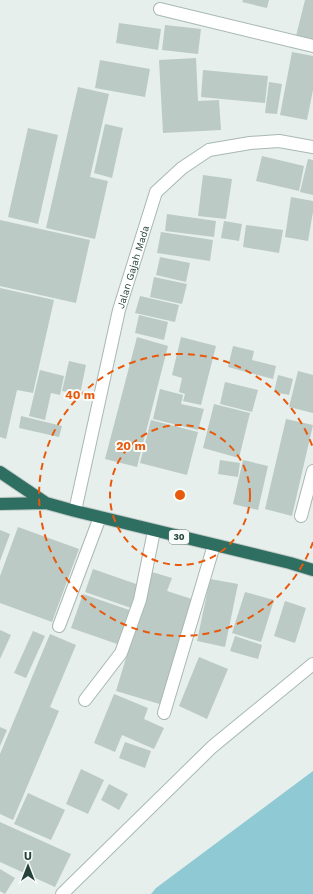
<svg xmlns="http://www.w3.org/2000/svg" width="313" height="894" font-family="'Work Sans',sans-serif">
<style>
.water{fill:#8ec9d4}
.building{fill:#bbcac4}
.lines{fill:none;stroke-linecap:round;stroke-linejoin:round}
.minor-casing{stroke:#a8b8b2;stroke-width:14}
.highway-casing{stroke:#c2cac8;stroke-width:14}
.minor{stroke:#fff;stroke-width:12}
.highway{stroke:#2f6f62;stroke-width:12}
.ring{fill:none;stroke:#e8590c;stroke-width:2;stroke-dasharray:7 5}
.labels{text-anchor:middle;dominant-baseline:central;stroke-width:4;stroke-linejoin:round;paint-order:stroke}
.shield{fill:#f7fbf9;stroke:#637a73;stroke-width:1}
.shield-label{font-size:9px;font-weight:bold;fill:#24423a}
.street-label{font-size:10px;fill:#24423a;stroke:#f7fbf9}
.centre{fill:#e8590c;stroke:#f7fbf9;stroke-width:2}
.ring-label{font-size:12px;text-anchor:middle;font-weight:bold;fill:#e8590c;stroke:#f7fbf9;stroke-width:4;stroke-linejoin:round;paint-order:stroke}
</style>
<rect width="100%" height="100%" fill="#e6efeb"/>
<!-- water -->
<path class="water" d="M313,771V894H151L156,888Z"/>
<!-- building -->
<path class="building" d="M243,0H269L267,8L242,2Z
M305,0H313V41L296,36Z
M119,23L161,29L158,50L116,43Z
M165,25L201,29L198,54L162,50Z
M292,52L313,56V90L307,120L280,115Z
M196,58L198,101L219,100L221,130L163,133L159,60Z
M100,60L150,69L145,97L95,88Z
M203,70L268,76L265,103L201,97Z
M269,82L282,84L277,114L265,113Z
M78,87L109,94L90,177L108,181L95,239L46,228Z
M105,124L123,128L112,178L94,173Z
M28,128L58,135L38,224L8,217Z
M262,156L304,166L299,191L256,181Z
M308,159L313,160V195L300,192Z
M203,175L232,179L226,219L198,216Z
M291,197L313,201V212L308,241L285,237Z
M167,214L216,221L214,237L165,231Z
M0,220L90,240L76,303L0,286Z
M224,221L242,224L239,241L221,238Z
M246,225L283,230L279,253L243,247Z
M161,232L213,240L210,261L157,253Z
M160,257L190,263L186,282L156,275Z
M154,277L187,284L182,304L150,297Z
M0,288L54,300L33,393L17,390L6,439L0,437Z
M140,296L179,305L175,322L135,313Z
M139,315L168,322L164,340L135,333Z
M137,337L168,346L137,467L105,459Z
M181,337L216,346L201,405L183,401L185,394L179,392L182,378L172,375Z
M233,346L254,351L252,360L276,366L273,379L228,367Z
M69,361L86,365L80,394L62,391Z
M40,370L64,376L60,395L51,393L45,420L29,416Z
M298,371L313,375V413L289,407Z
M278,375L293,379L289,395L274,392Z
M225,382L258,390L252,412L220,404Z
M160,389L183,395L181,404L204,409L198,430L153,419Z
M214,404L250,413L239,458L203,448Z
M21,416L62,426L59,437L19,428Z
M286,419L313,425L292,516L265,509Z
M151,420L198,432L187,475L140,463Z
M220,460L240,463L238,477L218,474Z
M243,460L268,466L258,510L233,504Z
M18,527L79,549L52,622L0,603V576Z
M0,530L10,534L0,561Z
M93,569L139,585L131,608L85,592Z
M152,572L172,578L167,591L195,600L163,705L116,691Z
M210,579L238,584L225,647L197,641Z
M245,592L274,600L261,642L232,633Z
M83,594L132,611L120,645L71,628Z
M285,601L306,608L295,643L274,636Z
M0,630L11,635L0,659Z
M33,631L45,636L26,678L14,673Z
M50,634L76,645L50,707L59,711L13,820L0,814V754Z
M235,636L262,645L258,659L230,651Z
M199,657L228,669L207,719L179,706Z
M114,694L148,708L144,719L164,728L154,749L122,735L115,752L94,743Z
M0,727L7,730L0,746Z
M125,742L151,751L145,768L119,758Z
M81,769L104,780L88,814L66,804Z
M109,784L128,794L119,810L101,800Z
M28,793L65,810L51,840L14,824Z
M0,822L71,854L55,887L0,862Z
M0,869L15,878L5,894L0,891Z"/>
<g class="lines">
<defs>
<g id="minor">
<path d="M160,9L313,46"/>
<path id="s1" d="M75,511L119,310L156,192L182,168L209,150L250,143L279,141L313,147"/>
<path d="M301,516L313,471"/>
<path d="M59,626L100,517"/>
<path d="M85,700L121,653L140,600L154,531"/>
<path d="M164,713L214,545"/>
<path d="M62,894L212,747L313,664"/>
</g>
<path id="highway" d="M0,472L46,503L75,511L290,563L313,570
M0,504L46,503"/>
</defs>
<!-- minor casing -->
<use href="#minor" class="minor-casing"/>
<!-- highway casing -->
<use href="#highway" class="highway-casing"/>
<!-- minor -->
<use href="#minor" class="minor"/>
<!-- highway -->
<use href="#highway" class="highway"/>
</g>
<!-- distance rings -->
<g class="ring">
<circle cx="180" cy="495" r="70"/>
<path d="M313 542A141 141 0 1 1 313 448"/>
</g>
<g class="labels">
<!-- shield labels -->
<rect class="shield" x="169" y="530" width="20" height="14" rx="3"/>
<g class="shield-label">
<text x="179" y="537">30</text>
</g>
<!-- street labels -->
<g class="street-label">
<text stroke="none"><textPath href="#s1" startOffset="251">Jalan Gajah Mada</textPath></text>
</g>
</g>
<circle cx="180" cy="495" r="6" class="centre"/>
<g class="ring-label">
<text x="80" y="399">40 m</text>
<text x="131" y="450">20 m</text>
</g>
<!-- north arrow -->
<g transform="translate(28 866)" stroke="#f7fbf9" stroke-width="3" paint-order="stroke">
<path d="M0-3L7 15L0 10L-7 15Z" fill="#24423a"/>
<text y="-6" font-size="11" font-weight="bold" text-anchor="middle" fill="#24423a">U</text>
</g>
</svg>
